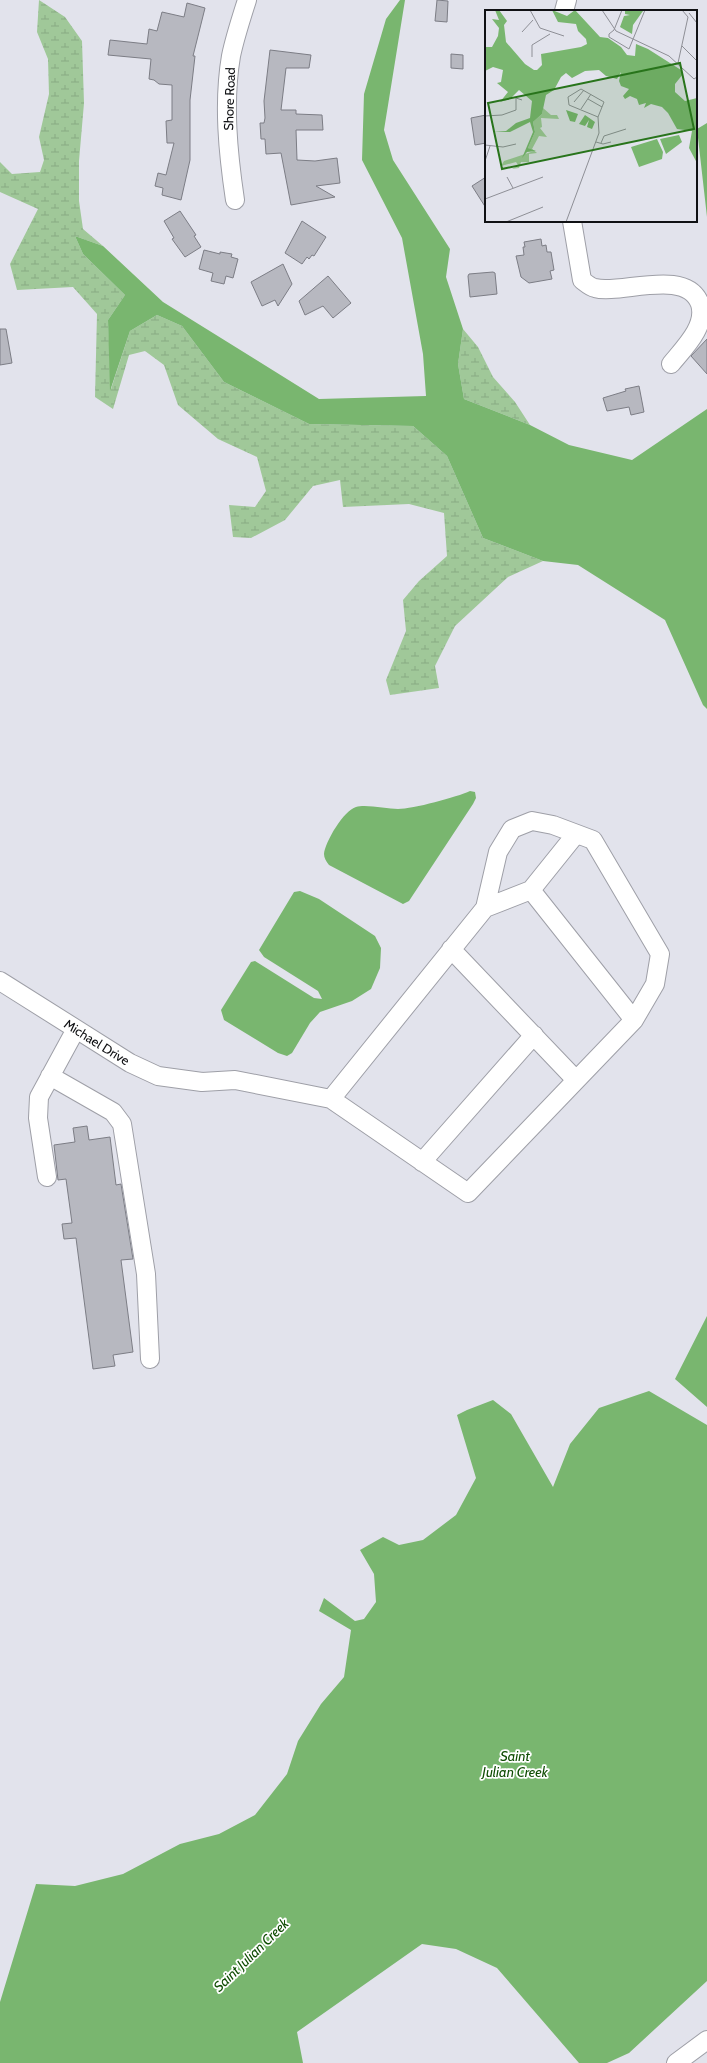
<svg xmlns="http://www.w3.org/2000/svg" width="707" height="2063" font-family="Cabin,sans-serif">
<style>
.wetland{fill:url(#wetland-marsh)}
.water{fill:#79b66f}
.building{fill:#b7b8c0;stroke:#7c7d85}
.lines{fill:none;stroke-linecap:round;stroke-linejoin:round}
.minor-casing{stroke:#9e9fa7;stroke-width:20}
.minor{stroke:#fff;stroke-width:18}
.labels{text-anchor:middle;dominant-baseline:central;stroke-width:3.5;stroke-linejoin:round;paint-order:stroke}
.street-label{font-size:13px;fill:#101114;stroke:#fff}
.water-label{font-size:14px;font-style:italic;fill:#0f4d03;stroke:#fff}
.inset-road{fill:none;stroke:#8e8f96;stroke-width:1}
.view{fill:#28741b;fill-opacity:0.15;stroke:#28741b;stroke-width:2}
.inset-edge{fill:none;stroke:#101114;stroke-width:2}
</style>
<defs>
<pattern id="wetland-marsh" width="20" height="14" patternUnits="userSpaceOnUse"><rect width="20" height="14" fill="#a0c899"/><path d="M1 5h8M5 5V1M11 12h8M15 12V8" fill="none" stroke="#89ab83"/></pattern>
</defs>
<rect width="100%" height="100%" fill="#e2e3ec"/>
<!-- wetland -->
<path class="wetland" d="M39,0L65,17L82,41L84,103L79,161V201L83,229L103,246L75,236L83,254L125,295L108,320L111,389L130,331L157,315L182,326L224,382L309,424L413,426L447,456L483,538L543,561L508,577L455,626L435,666L439,688L390,695L386,680L406,631L403,600L419,581L447,556L444,513L409,504L343,507L340,480L313,486L285,520L251,538L233,537L229,505L255,507L266,491L257,457L218,439L178,405L164,365L145,351L129,355L113,409L95,397L97,314L73,287L17,290L10,264L38,209L0,192V162L12,174L40,172L44,160L39,137L49,94L48,59L37,32Z
M463,329L478,347L493,377L515,402L530,425L464,399L458,364Z"/>
<!-- water -->
<path class="water" d="M400,0H405L384,130L393,160L450,249L446,277L463,329L458,364L464,399L530,425L569,445L632,460L707,409V709L703,705L665,620L578,565L543,561L483,538L447,456L413,426L309,424L224,382L182,326L157,315L130,331L110,391L108,320L125,295L83,254L75,236L103,246L163,302L319,399L426,396L423,354L402,238L362,160L364,94L386,19Z
M707,123V217L697,129Z
M470,791L475,792L476,798L473,804L409,901L403,904L329,865C326,861 324,858 324,854C325,842 344,810 356,807C366,804 387,809 398,809C413,809 457,797 470,791Z
M300,891L319,899L375,936L381,948L380,968L371,989L352,1001L320,1012L310,1023L292,1053L287,1056L278,1053L224,1020L221,1010L251,962L255,961L314,998L322,999L318,991L264,957L259,950L294,892Z
M707,1316V1407L675,1379Z
M649,1391L707,1425V1981L629,2053L607,2063H579L497,1968L456,1949L422,1944L297,2032L303,2063H0V2002L36,1884L75,1886L123,1874L180,1844L219,1834L255,1815L287,1774L298,1741L321,1704L344,1677L351,1630L319,1611L324,1598L355,1621L364,1619L376,1602L374,1574L360,1550L383,1537L399,1545L423,1540L456,1515L476,1478L457,1415L467,1410L493,1400L511,1414L553,1487L570,1444L599,1408Z"/>
<!-- building -->
<path class="building" d="M437,0L448,1L447,22L435,21Z
M187,3L205,8L193,56H195L190,100V160L181,200L162,195L163,188L155,186L158,173L166,175L174,143H167L166,121L172,120V85L159,84L154,80L149,79L151,59L108,55L110,40L147,44L149,29L157,31L162,12L184,17Z
M270,50L311,55L309,68H286L281,110H296V114L322,115L323,130H296L297,160L315,161L337,158L340,183L316,186L335,197L291,205L281,153L266,154L265,139H261L260,123H264L265,118L264,101Z
M451,54L463,55V69L451,68Z
M486,115V143L475,145L471,118Z
M486,177V208L472,186Z
M180,211L196,235L194,236L201,247L185,257L172,239L174,238L164,221Z
M302,221L326,237L314,256L312,255L309,259L307,257L302,264L285,253Z
M541,239L542,246L546,245L547,252H551L554,270L550,271L552,279L529,283L521,277L516,256L524,255L523,247H525L524,242Z
M204,250L220,254V252L232,254L231,257L238,259L233,278L226,276L224,284L211,281L213,273L199,269Z
M283,264L292,284L278,306L275,300L262,306L251,282Z
M493,272L495,273L497,294L470,297L468,276L469,274Z
M328,276L351,303L333,318L323,306L305,315L299,301Z
M0,329H6L12,363L0,365Z
M707,339V374L691,356Z
M639,386L644,412L631,415L629,407L607,411L603,398L626,391L625,389Z
M87,1126L89,1140L110,1137L116,1185L121,1184L133,1259L121,1260L133,1352L113,1355L115,1366L93,1369L76,1238L64,1239L62,1224L72,1223L66,1179L58,1180L54,1145L75,1142L73,1128Z"/>
<g class="lines">
<defs>
<path id="minor" d="M564,11L567,0
M235,200C228,153 223,103 231,56C235,37 241,19 247,0
M572,221L582,280C586,283 590,287 595,288C620,295 687,267 700,304C707,326 684,348 671,364
M531,890L634,1020
M485,908L531,890L576,834
M451,949L576,1080
M0,981L130,1063L158,1076L202,1082L235,1080L331,1099L485,908L498,852L512,829L532,821L553,825L593,840L660,954L655,984L634,1020L468,1193L331,1099
M50,1076L113,1112L122,1124L146,1274L150,1359
M422,1162L534,1035
M47,1177L38,1118L39,1097L76,1029
M676,2063L707,2040"/>
</defs>
<!-- minor casing -->
<use href="#minor" class="minor-casing"/>
<!-- minor -->
<use href="#minor" class="minor"/>
</g>
<g class="labels">
<!-- street labels -->
<g class="street-label">
<text transform="translate(229 99) rotate(-88)">Shore Road</text>
<text transform="translate(97 1042) rotate(32)">Michael Drive</text>
</g>
<!-- water labels -->
<g class="water-label">
<text x="515" y="1756">Saint<tspan x="515" dy="16">Julian Creek</tspan></text>
<text transform="translate(251 1955) rotate(-44)">Saint Julian Creek</text>
</g>
</g>
<!-- overview -->
<g transform="translate(485 10)">
<rect width="212" height="212" fill="#e2e3ec"/>
<path d="M58,98L66,105H72L74,109L56,108L57,117L55,118L62,127L54,126L47,139L52,143L44,144V152H36L34,158L27,159L33,155L31,152L16,156L19,151L49,141L43,138L50,122L48,112L57,104Z" fill="#a0c899"/>
<path d="M10,0H14L22,11L19,15L21,32L40,54L49,60H52L57,55L56,44L96,37L102,34L101,29L93,21L91,14L73,12L67,0L82,6L90,0L115,27L123,28L136,37L142,45L150,46L151,34L163,39L196,60L198,64L190,74V82L200,91L212,88V153L204,138L207,121L192,119L183,103L177,97L166,94L159,98L161,93L154,95L152,89L145,86L140,89L138,86L144,79L136,76L134,71L136,62L132,69L121,66L114,60L100,61L87,68L81,63L76,67L69,80L61,85L57,104L48,112L50,122L43,138L51,141L42,142L37,148L48,122L45,112L25,122H8L21,121L31,113L45,108L47,91L34,80L25,89L15,92L23,82L12,73L16,72L18,60L8,57L0,61V37H7L13,26L14,18L7,9L14,10ZM140,0L158,1L148,15L147,24L135,17L139,6L145,5L140,4ZM81,100L93,104L90,112L85,111ZM100,105L110,112L107,119L102,117L104,110L100,116L94,114ZM194,125L197,132L181,144L175,129ZM172,129L178,142L177,149L154,157L146,137Z" fill="#79b66f"/>
<path class="inset-road" d="M45,0L55,18L79,26M117,0L131,21L184,46L209,69L212,67M204,3L212,13M129,20L124,24V27L144,39L160,0M129,20L137,0M37,22L48,10M197,36L212,51M47,47V35L65,24M193,53L203,7L197,0M103,89L117,97M89,92L99,80M96,99L106,84M0,106L17,105L31,100V88L37,90M111,132L118,134L126,132M116,133L119,126L141,119M0,135L18,137L31,134M0,151L5,136M22,167L28,178M0,189L58,167M21,212L58,197M81,212L114,123L113,107L84,95L83,87L96,79L119,92L113,107"/>
<path class="view" d="M195,53L209,119L17,159L3,93Z"/>
<rect width="212" height="212" class="inset-edge"/>
</g>
</svg>
